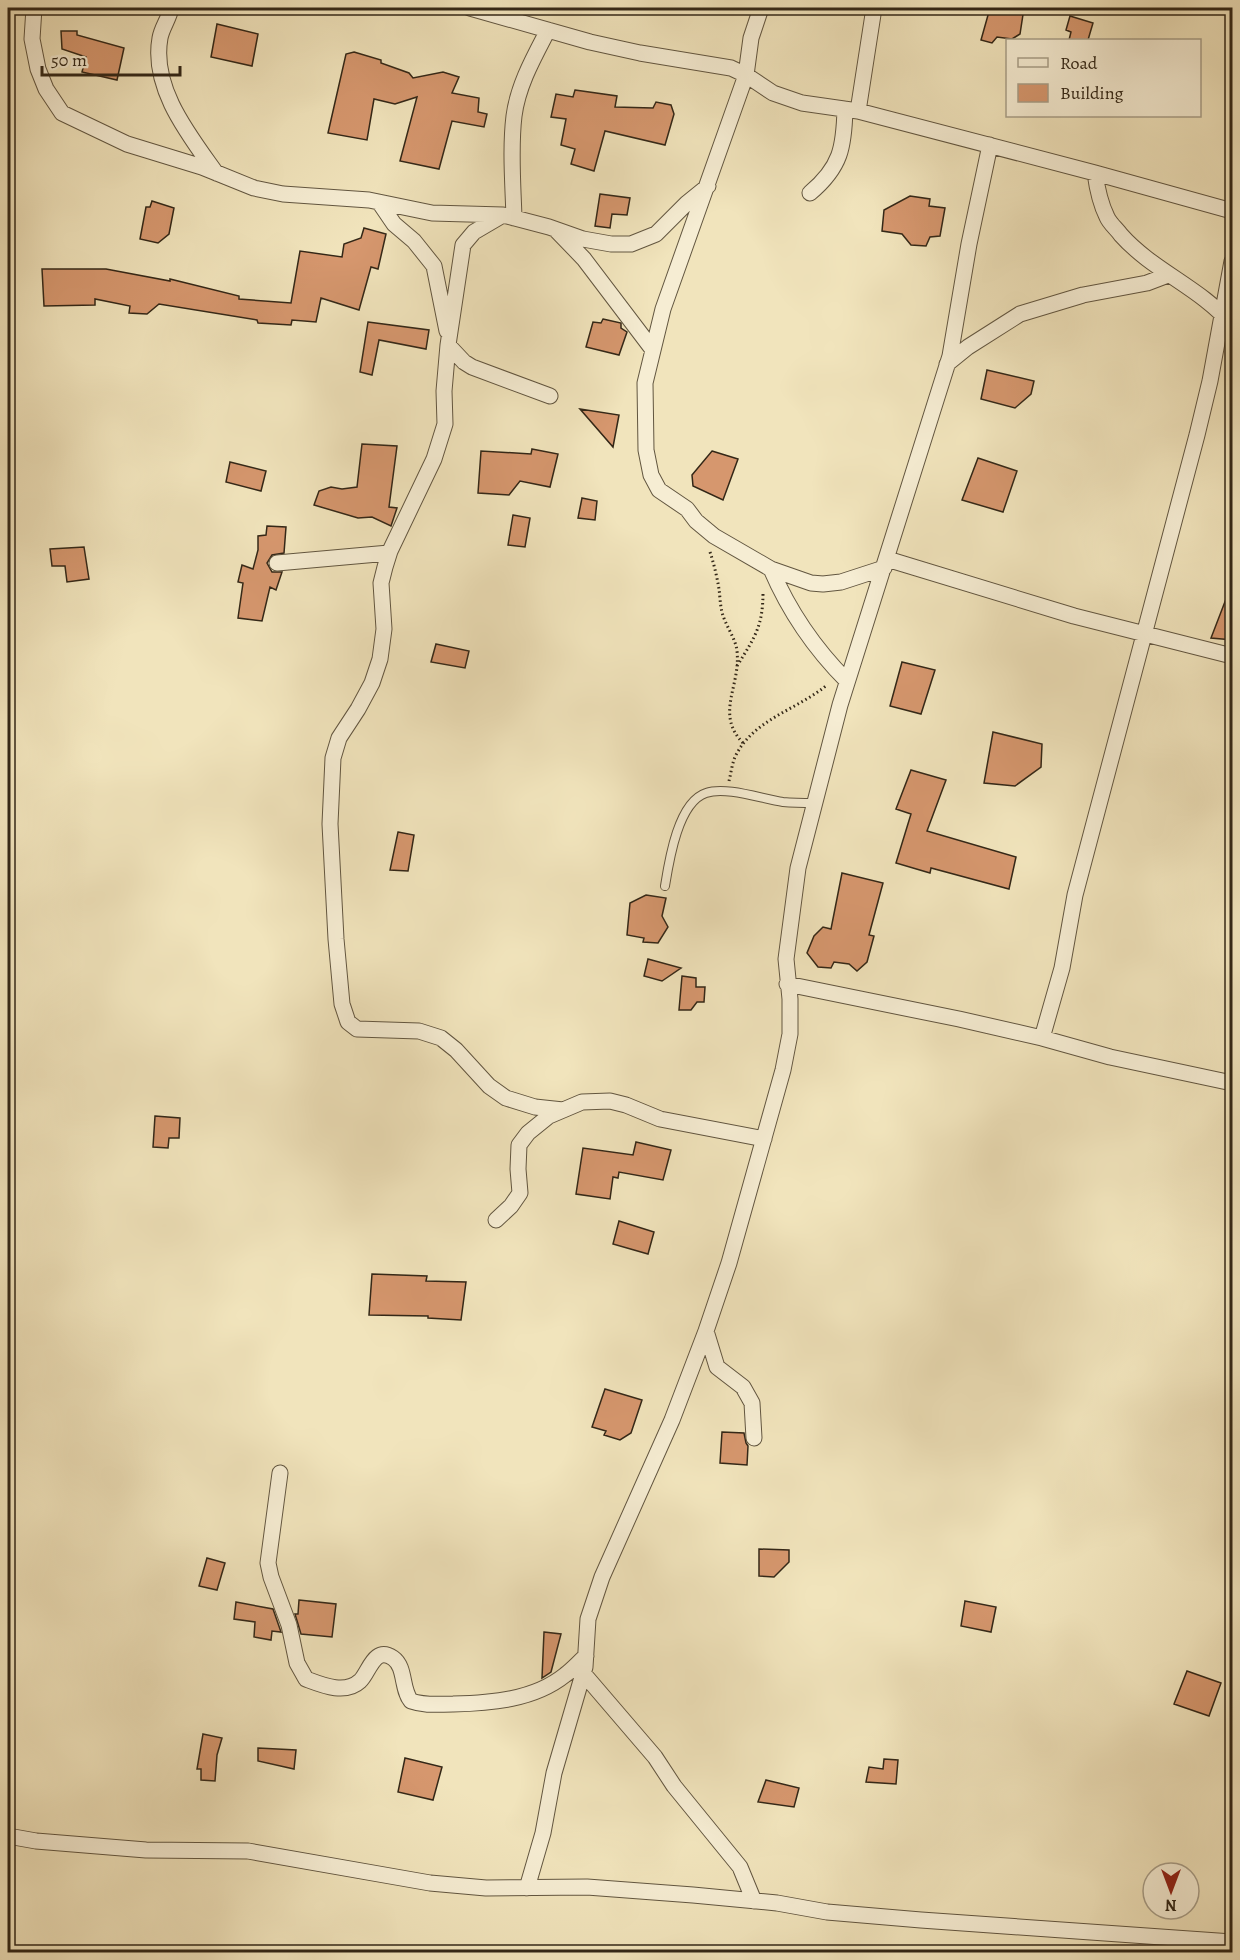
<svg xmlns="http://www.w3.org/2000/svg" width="1240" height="1960" font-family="Alegreya,serif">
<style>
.building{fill:#d6976e;stroke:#332717;stroke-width:1.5}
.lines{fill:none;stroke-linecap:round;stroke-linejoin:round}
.lane-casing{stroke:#625640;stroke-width:10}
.street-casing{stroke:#625640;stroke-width:17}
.path{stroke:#332717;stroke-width:3;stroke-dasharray:1.5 3;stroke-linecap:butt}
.lane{stroke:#f6edd3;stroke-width:8}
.street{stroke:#f6edd3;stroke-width:15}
</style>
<rect width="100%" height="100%" fill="#f1e4bc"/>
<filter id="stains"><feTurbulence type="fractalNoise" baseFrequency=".00333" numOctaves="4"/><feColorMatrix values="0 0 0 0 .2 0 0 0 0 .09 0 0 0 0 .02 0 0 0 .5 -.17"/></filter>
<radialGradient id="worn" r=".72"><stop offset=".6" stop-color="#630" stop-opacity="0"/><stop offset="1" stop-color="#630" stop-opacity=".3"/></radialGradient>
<!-- building -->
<path class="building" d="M990,8H1024L1020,34L1012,39L997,37L992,43L981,40Z
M1070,16L1093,23L1088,40H1069L1071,32L1066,30Z
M217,24L258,34L252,66L211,57Z
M61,31H77V35L124,48L117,80L82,72L86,57L62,49Z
M354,52L381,60V63L409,73L413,78L443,72L459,77L452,93L479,98L478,112L487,114L484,127L452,121L439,169L400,161L417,97L395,104L374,99L367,140L328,133L346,54Z
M575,90L617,96L615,107L653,108L656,102L671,105L674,114L665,145L605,131L594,171L571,164L575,149L561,145L566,119L551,117L556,94L573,97Z
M600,194L630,198L627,215L612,214L610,228L595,226Z
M910,196L930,199L929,206L945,208L940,236L930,237L926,246L911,245L902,234L882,231L884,210Z
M152,201L174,208L169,234L158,243L140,239L146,207H150Z
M364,228L386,234L378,269L371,267L359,310L321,298L316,322L292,320L291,325L258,323L257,320L159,304L147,314L129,313L130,306L95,299V305L44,306L42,269H106L170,281V279L239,296V299L291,303L300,251L342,257L344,244L361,238Z
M603,319L621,323V328L627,332L619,355L586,347L593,322L601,323Z
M368,322L429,330L426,349L379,340L372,375L360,372Z
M987,370L1034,381L1031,394L1015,408L981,399Z
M580,409L619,415L613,447Z
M362,444L397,446L389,507L397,508L391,526L372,517L358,518L314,505L319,491L331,487L342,489L357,487Z
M532,449L558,454L550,487L520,481L509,495L478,493L481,451L531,454Z
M712,451L738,459L723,500L693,486L692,475Z
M978,458L1017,471L1003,512L962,500Z
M230,462L266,471L261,491L226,482Z
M582,498L597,501L595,520L578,518Z
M513,515L530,518L525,547L508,545Z
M267,526L286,527L284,553L272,555L267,563L272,572H282L276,590L270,587L262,621L238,618L243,583L238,582L242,565L253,569L258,550V536L266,535Z
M84,547L89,579L67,582L65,566H52L50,549Z
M1231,586L1233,640L1211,638Z
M436,644L469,651L465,668L431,662Z
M902,662L935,670L921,714L890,706Z
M993,732L1042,744L1041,767L1015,786L984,783Z
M911,770L946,780L927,831L1016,857L1009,889L931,868L930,873L896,863L911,814L896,809Z
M398,832L414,835L408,871L390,870Z
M842,873L883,883L869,935L874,936L867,962L857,971L849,964L834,962L831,968L818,967L807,953L814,936L823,927L831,929Z
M646,895L666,898L662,916L668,927L658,943L643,942L644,938L627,935L630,903Z
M648,959L681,968L662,981L644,976Z
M682,976L696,978V987H705L704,1002H697L691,1010H679Z
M155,1116L180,1118L179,1138H169L168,1148L153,1147Z
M636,1142L671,1150L663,1180L619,1172L618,1178L613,1177L610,1199L576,1194L583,1148L633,1155Z
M619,1221L654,1232L648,1254L613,1244Z
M372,1274L427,1276L426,1281L466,1282L461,1320L428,1318V1316L369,1315Z
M605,1389L642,1400L631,1433L620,1440L604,1435L606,1431L592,1427Z
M722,1432L744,1433L746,1443L748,1446L747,1465L720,1463Z
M759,1549L789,1550V1562L774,1577L759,1576Z
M207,1558L225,1563L217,1590L199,1586Z
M299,1600L336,1604L332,1637L301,1634L295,1614H298Z
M965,1601L996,1607L991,1632L961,1626Z
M236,1602L273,1609L281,1632L272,1631L271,1640L254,1637L255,1622L234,1619Z
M544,1632L561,1634L551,1672L542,1678Z
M1187,1671L1221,1683L1209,1716L1174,1704Z
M203,1734L222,1738L217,1755L215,1781L201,1780V1769H197Z
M258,1748L296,1750L294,1769L258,1761Z
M405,1758L442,1767L433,1800L398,1792Z
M884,1759L898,1760L896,1784L866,1782L869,1767L883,1769Z
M766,1780L799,1788L794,1807L758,1802Z"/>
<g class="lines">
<defs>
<path id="lane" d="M665,886C669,861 678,802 706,793C726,786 762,799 783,802C794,803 805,803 815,803"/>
<path id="street" d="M34,8L32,39L38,69L46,89L62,113L127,144L202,167L254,188L283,194L369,200L432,213L503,215L549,227L583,239L611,244H631L656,234L687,203L708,186
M171,8C169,19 162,27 160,38C151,88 189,135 216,173
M470,8L590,42L640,53L731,68L746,75L773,93L802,103L858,111L1095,173L1232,211
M761,8L751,38L746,75L663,309L645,383L646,450L651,475L659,490L687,509L696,521L714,536L771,569L811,583L823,584L841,582L884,568
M858,111L874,8
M1095,173C1097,188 1100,203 1107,217C1110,224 1117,229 1121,235C1153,271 1201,288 1232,325
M810,193C841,167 844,147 845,109
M379,202L394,224L414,241L434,266L447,331
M503,215L474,232L463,245L448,345L444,391L445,424L434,459L390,551L385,567L381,583L384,629L380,659L372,683L358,709L339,738L333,758L330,824L336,939L342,1004L348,1022L357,1029L419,1031L441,1038L456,1050L489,1086L506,1098L535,1107L563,1110
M514,218C513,184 510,149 514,116C518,85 534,57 548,30
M557,231L584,259L653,350
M448,345L464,362L472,367L550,396
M947,364L968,347L1020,314L1083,295L1147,283L1168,275
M887,559L1074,616L1232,656
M277,563L389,553
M771,569C789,611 815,649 847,681
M787,984L959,1019L1042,1038L1110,1057L1232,1083
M1042,1038L1062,968L1075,895L1093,827L1197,435L1210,381L1232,261
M496,1220L511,1206L520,1193L518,1169L519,1145L528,1133L549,1116L582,1102L610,1101L626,1105L660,1119L764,1139
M706,1331L717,1367L743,1387L752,1403L754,1438
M280,1473L268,1563L271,1577L289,1625L297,1663L306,1679C322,1685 345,1695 360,1681C369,1673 374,1645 393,1658C406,1667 401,1689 411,1701C425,1706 439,1704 453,1704C491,1703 534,1700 565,1675C572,1670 579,1662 586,1656
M583,1673L655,1757L674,1786L740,1867L754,1901
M8,1836L36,1841L146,1850L248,1851L430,1883L486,1888L587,1887L693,1895L777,1903L827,1912L921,1920L1232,1942
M527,1888L543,1833L554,1773L585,1667L588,1619L602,1577L672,1420L706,1331L729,1263L783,1070L790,1034V999L786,959L798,868L840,705L950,356L969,244L990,145"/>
</defs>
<!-- lane casing -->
<use href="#lane" class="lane-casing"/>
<!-- street casing -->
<use href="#street" class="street-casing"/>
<!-- path -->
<path class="path" d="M710,552C714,564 717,577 719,589C720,596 720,604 722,612C725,625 736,639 737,651C741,687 714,714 744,744
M737,666C755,637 763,626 763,592
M729,781C731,773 732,764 735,757C753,719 797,710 827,685"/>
<!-- lane -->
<use href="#lane" class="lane"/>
<!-- street -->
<use href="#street" class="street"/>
</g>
<!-- margin -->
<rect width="1240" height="1960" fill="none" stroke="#f1e4bc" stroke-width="30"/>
<rect x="9" y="9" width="1222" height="1942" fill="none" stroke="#332717" stroke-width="3"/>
<rect x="15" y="15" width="1210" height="1930" fill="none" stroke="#332717" stroke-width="1.5"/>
<!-- legend -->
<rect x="1006" y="39" width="195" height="78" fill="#f6edd3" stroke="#a89e88" stroke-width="1.5"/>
<rect x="1018" y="58" width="30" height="9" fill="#f6edd3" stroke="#a89e88" stroke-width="1.5"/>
<text x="1060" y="69" font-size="18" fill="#332717">Road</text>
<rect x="1018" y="84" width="30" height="18" fill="#d6976e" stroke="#a89e88" stroke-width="1.5"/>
<text x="1060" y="99" font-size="18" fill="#332717">Building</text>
<!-- north arrow -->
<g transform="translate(1171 1891) rotate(180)"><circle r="28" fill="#f6edd3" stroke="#a89e88" stroke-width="1.5"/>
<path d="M0-4.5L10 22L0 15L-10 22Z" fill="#8f2418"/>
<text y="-9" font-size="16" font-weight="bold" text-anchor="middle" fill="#332717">N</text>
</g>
<!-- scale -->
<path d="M42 66v9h138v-9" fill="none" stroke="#332717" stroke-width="3"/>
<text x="51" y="66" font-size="18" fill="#332717" stroke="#f6edd3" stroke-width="4.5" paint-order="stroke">50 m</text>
<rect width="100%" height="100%" filter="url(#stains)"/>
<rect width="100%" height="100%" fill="url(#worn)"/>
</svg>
